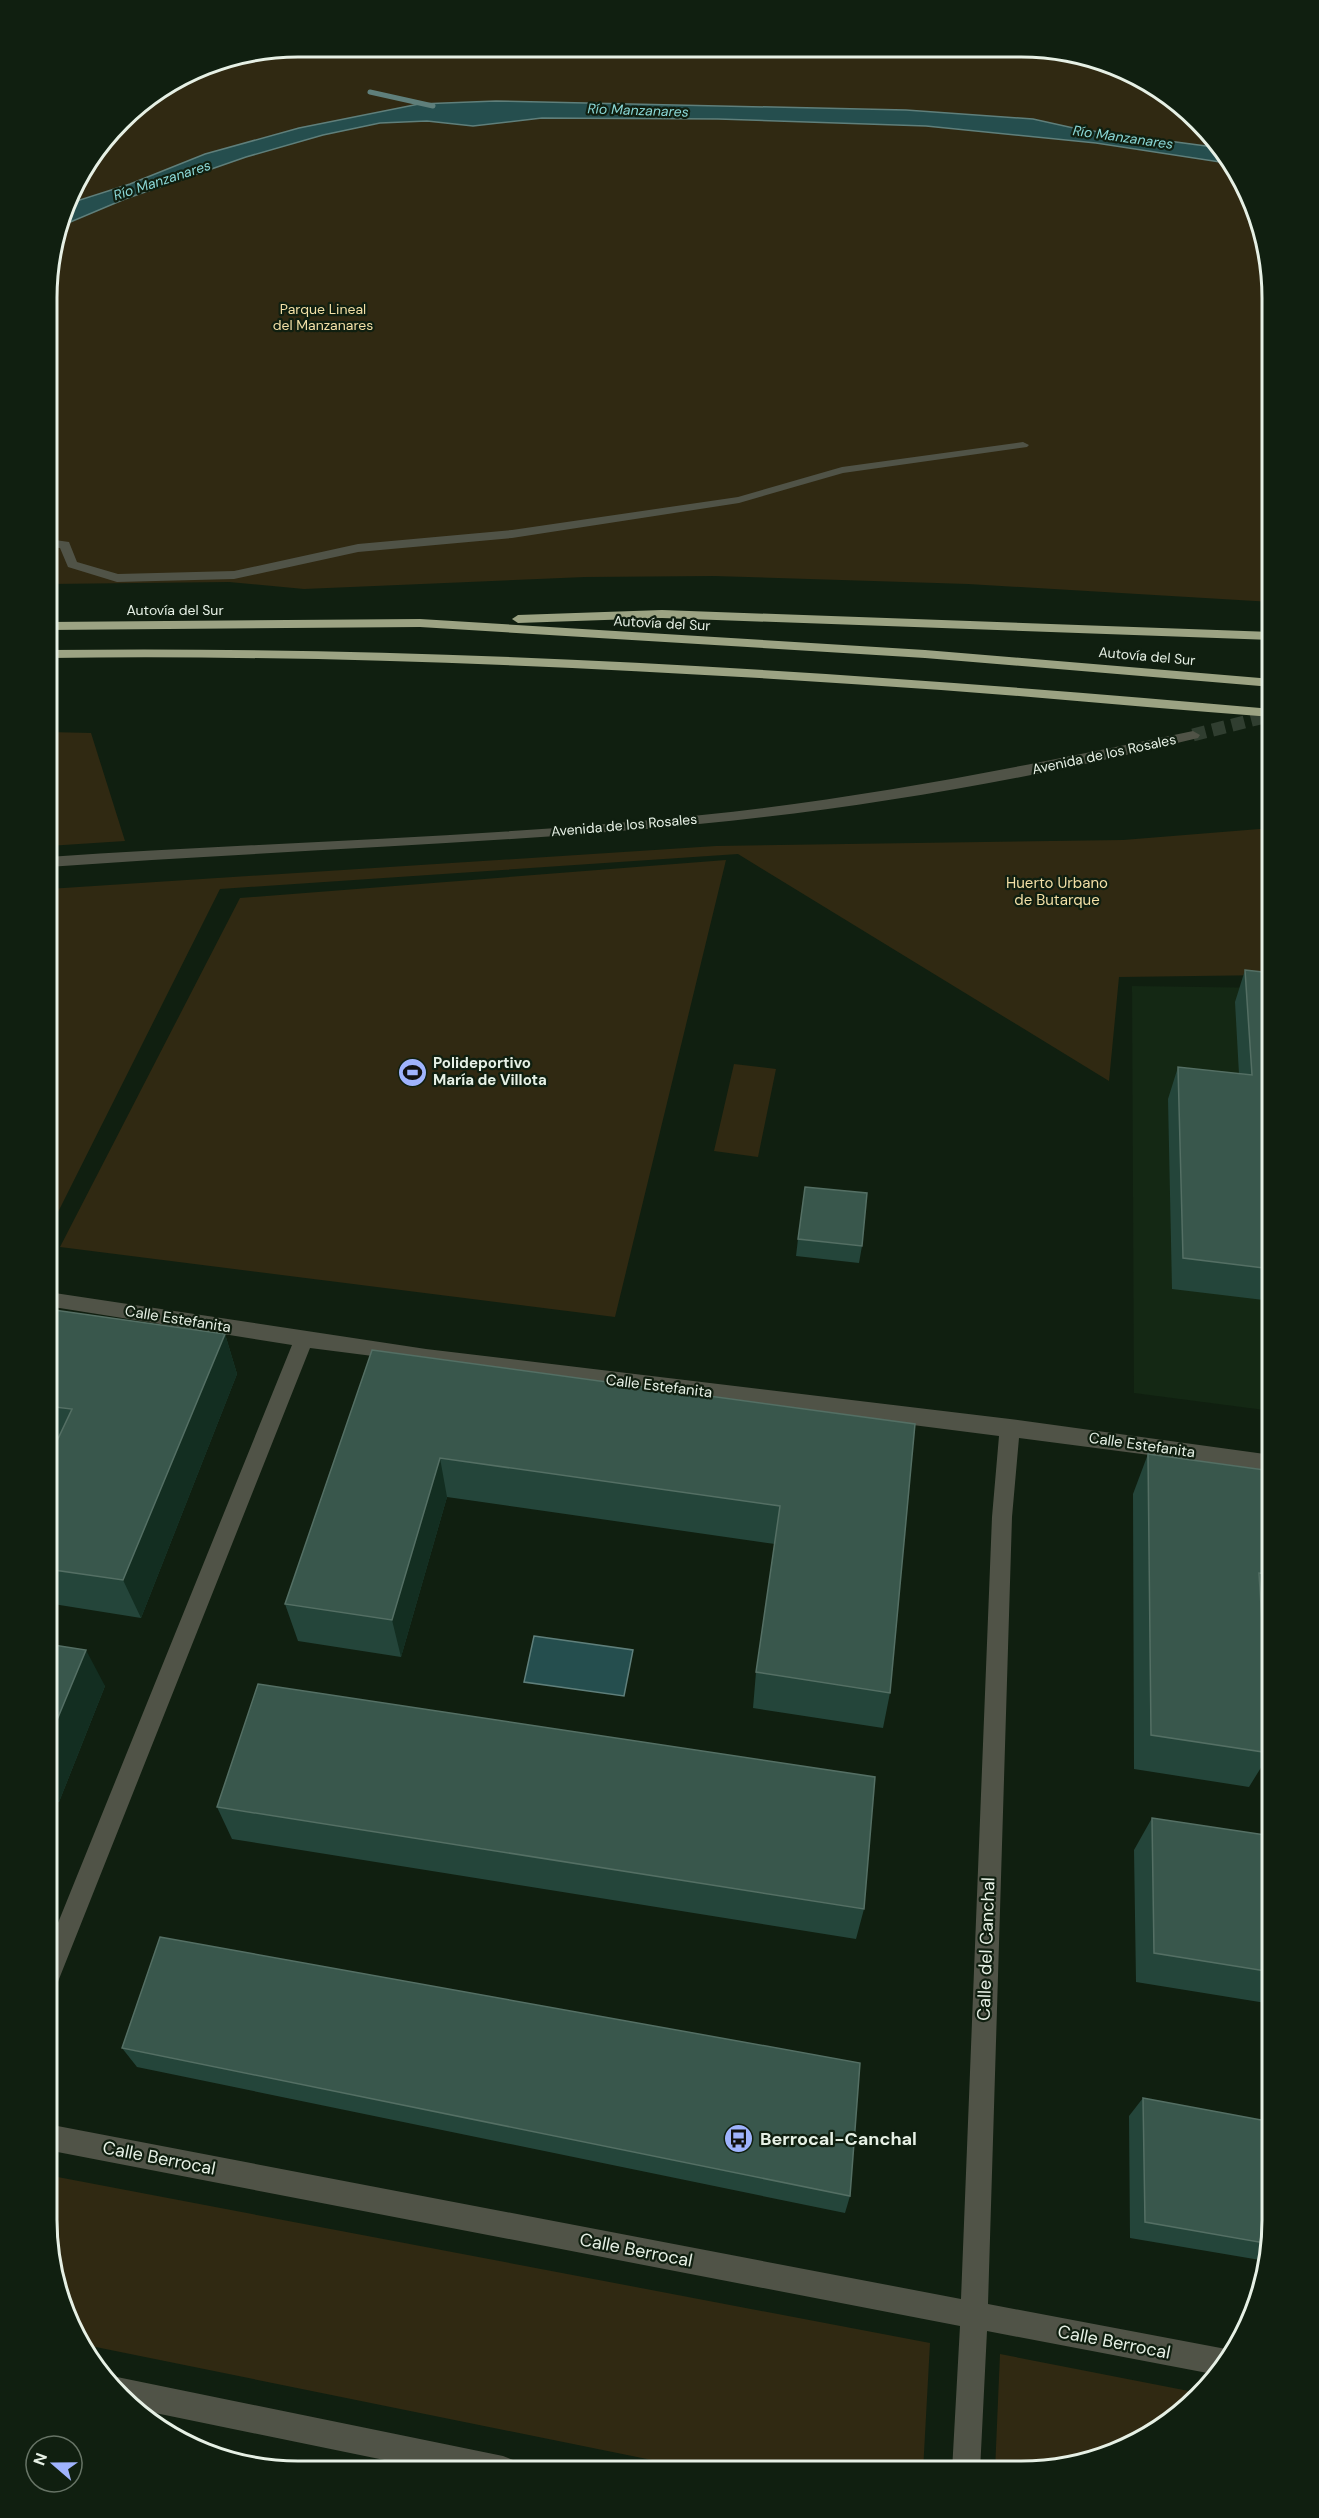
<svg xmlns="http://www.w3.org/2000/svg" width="1319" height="2518" font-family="'DM Sans',sans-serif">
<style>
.built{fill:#142814}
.green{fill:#302912}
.water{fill:#254e4e;stroke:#5f7f7b;stroke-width:1.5}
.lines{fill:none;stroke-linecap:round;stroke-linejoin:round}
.stream{stroke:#5f7f7b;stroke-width:5}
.highway-tunnel{stroke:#303e30;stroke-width:13;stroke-dasharray:13 7;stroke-linecap:butt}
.minor{fill:#505347;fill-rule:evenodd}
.highway{fill:#9ca383;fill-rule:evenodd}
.wall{fill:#24453a}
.shaded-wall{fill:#132e21}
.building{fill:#39574c;stroke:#546f64;stroke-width:1.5}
.labels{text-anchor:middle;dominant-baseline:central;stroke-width:4.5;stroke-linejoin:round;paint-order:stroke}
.far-water-label{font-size:14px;font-style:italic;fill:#8ad7d6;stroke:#101f10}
.far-park-label{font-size:14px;fill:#f2dfa6;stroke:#101f10}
.far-street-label{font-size:14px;fill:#e6f0e5;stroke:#101f10}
.park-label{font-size:15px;fill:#f2dfa6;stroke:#101f10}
.poi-label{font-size:15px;font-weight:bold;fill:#e6f0e5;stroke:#101f10;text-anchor:start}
.street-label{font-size:15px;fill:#e6f0e5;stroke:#101f10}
.near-street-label{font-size:18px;fill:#e6f0e5;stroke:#101f10}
.near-poi-label{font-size:18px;font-weight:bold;fill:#e6f0e5;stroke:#101f10;text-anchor:start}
.rim{fill:none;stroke:#e6f0e5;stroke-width:3}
</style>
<rect width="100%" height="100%" fill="#101f10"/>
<!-- built -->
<path class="built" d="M1132,986L1272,988V1411L1134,1393Z"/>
<!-- green -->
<path class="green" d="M298,47L1070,51L1133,73L1187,109L1230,159L1259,217L1272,298V602L968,584L714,576L585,577L304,589L229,582L48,584L49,266L73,186L132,109L202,66Z
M48,732L91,733L125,841L48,846Z
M1272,828V975L1119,977L1109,1081L738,854L220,889L48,1232V889L716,846L1123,840Z
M726,860L615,1317L60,1247L240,898Z
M734,1064L776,1069L758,1157L714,1151Z
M47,2175L930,2343L923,2471H706L81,2344L60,2301L47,2220Z
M1000,2354L1199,2393C1187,2405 1175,2418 1162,2428C1121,2460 1046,2472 995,2471Z"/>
<!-- water -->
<path class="water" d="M496,101L906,110L1033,119L1078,129L1221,148L1233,164L1096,143L926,126L718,119L542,118L473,126L427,121L380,123L323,135L246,157L125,199L61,226L67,204L130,184L205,154L299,128L419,104Z
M534,1636L633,1650L624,1696L524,1682Z"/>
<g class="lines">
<!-- stream -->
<path class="stream" d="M370,92L433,106"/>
<!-- highway-tunnel -->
<path class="highway-tunnel" d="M1193,735L1272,715"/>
<!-- minor -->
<path class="minor" d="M1023,442L1029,445L1027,447L843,473L739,503L512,538L358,552L234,579L117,582L68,567L60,548L48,547V539L69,542L77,562L118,574L234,571L358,544L512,530L738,497L842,467Z
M1193,731L1200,735L1198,738C1035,778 866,808 699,824C482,845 265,851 48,867V857C266,842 485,838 702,815C867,798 1030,765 1193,731Z
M48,1292L426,1349L1010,1419L1272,1455V1471L1019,1438L1012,1517L988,2304L1226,2349L1233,2352L1220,2373L1218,2375L987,2331L980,2471H952L960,2326L47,2150V2124L961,2299L992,1517L999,1436L310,1348L59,1979L56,1988L47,1991V1950L292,1345L47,1306Z
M117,2377L503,2456L513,2460L517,2470H433L131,2408L108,2381Z"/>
<!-- highway -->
<path class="highway" d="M662,610L1272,632V640L662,618L518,623L512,619L518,615Z
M420,619L925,650L1272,679V687L925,658L420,627L48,630V622Z
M48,650C457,645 865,673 1272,709V717C1162,709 1051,698 941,690C644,669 346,654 48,658Z"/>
</g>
<!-- wall -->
<path class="wall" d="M1245,970L1272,973V1301L1172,1289L1168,1099L1178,1067L1239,1074L1235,1002Z
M798,1239L862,1246L859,1263L796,1256Z
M47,1309L225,1334L237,1374L141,1618L47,1603V1462L56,1444L47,1443Z
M372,1350L915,1424L890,1693L883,1728L753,1708L756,1672L775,1544L447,1497L401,1657L298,1641L285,1604Z
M1148,1454L1272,1471V1615L1262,1613L1270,1753L1249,1787L1134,1769L1133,1494Z
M47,1644L105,1686L59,1802L47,1800Z
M217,1807L864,1909L856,1939L232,1839Z
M1152,1818L1272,1836V2004L1136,1982L1134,1850Z
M122,2048L850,2196L845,2213L137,2067Z
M1143,2098L1272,2237L1266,2261L1130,2238L1129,2116Z"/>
<!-- shaded-wall -->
<path class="shaded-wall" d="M225,1334L237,1374L141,1618L123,1580Z
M440,1458L447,1497L401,1657L392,1620Z
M86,1650L105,1686L59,1802L47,1783V1744Z"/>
<!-- building -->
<path class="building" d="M1245,970L1272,973V1269L1183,1258L1178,1067L1252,1075Z
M805,1187L867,1193L862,1246L798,1239Z
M47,1309L225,1334L123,1580L47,1569V1462L72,1409L47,1406Z
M372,1350L915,1424L890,1693L756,1672L780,1506L440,1458L392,1620L285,1604Z
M1148,1454L1272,1471V1574L1259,1573L1270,1753L1151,1735Z
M47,1644L86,1650L47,1744Z
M258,1684L875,1777L864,1909L217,1807Z
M1152,1818L1272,1836V1972L1154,1953Z
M160,1937L860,2063L850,2196L122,2048Z
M1143,2098L1272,2122V2237L1270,2244L1145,2222Z"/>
<!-- icons -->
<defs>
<symbol id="stadium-disc" viewBox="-11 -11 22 22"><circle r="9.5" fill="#9fb3fd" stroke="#101f10"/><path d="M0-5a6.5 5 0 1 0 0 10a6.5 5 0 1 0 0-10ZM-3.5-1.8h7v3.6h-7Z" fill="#111"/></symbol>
<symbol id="bus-disc" viewBox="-11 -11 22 22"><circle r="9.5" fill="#9fb3fd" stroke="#101f10"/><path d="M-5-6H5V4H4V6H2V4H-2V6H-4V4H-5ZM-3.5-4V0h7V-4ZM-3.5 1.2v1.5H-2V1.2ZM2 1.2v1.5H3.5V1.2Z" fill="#111"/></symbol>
</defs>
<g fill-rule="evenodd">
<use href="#stadium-disc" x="396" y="1056" width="33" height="33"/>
<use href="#bus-disc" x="722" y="2122" width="33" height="33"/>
</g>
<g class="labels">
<!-- far-water labels -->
<g class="far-water-label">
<text transform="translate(638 110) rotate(2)">Río Manzanares</text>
<text transform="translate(1123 137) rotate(8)">Río Manzanares</text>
<text transform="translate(162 180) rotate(-18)">Río Manzanares</text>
</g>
<!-- far-park labels -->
<g class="far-park-label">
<text x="323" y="309">Parque Lineal<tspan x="323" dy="16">del Manzanares</tspan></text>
</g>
<!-- far-street labels -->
<g class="far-street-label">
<text x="175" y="610">Autovía del Sur</text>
<text transform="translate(662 623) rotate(3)">Autovía del Sur</text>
<text transform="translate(1147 656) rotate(5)">Autovía del Sur</text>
<text transform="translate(1104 754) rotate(-12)">Avenida de los Rosales</text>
<text transform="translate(624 825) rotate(-5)">Avenida de los Rosales</text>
</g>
<!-- park labels -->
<g class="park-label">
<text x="1057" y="883">Huerto Urbano<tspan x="1057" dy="17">de Butarque</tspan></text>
</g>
<!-- poi labels -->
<g class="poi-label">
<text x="433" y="1063">Polideportivo<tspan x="433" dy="17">María de Villota</tspan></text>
</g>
<!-- street labels -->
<g class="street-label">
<text transform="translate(178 1319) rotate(9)">Calle Estefanita</text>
<text transform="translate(659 1386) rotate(7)">Calle Estefanita</text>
<text transform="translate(1142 1445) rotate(8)">Calle Estefanita</text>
</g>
<!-- near-street labels -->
<g class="near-street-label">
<text transform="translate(986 1949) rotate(-88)">Calle del Canchal</text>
<text transform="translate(159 2158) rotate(11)">Calle Berrocal</text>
<text transform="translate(636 2250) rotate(11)">Calle Berrocal</text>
<text transform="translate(1114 2342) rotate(11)">Calle Berrocal</text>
</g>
<!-- near-poi labels -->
<g class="near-poi-label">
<text x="760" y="2139">Berrocal-Canchal</text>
</g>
</g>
<!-- crop -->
<path d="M0 0H1319V2518H0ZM298 57H1021A241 241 0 0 1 1262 298V2220A241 241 0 0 1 1021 2461H298A241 241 0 0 1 57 2220V298A241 241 0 0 1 298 57Z" fill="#101f10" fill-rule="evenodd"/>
<path class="rim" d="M298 57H1021A241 241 0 0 1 1262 298V2220A241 241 0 0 1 1021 2461H298A241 241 0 0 1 57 2220V298A241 241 0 0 1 298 57Z"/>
<!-- north arrow -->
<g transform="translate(54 2464) rotate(290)"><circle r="28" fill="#101f10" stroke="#667365" stroke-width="1.5"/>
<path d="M0-4.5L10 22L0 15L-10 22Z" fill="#9fb3fd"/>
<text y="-9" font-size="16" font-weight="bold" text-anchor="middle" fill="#e6f0e5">N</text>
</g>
</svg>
